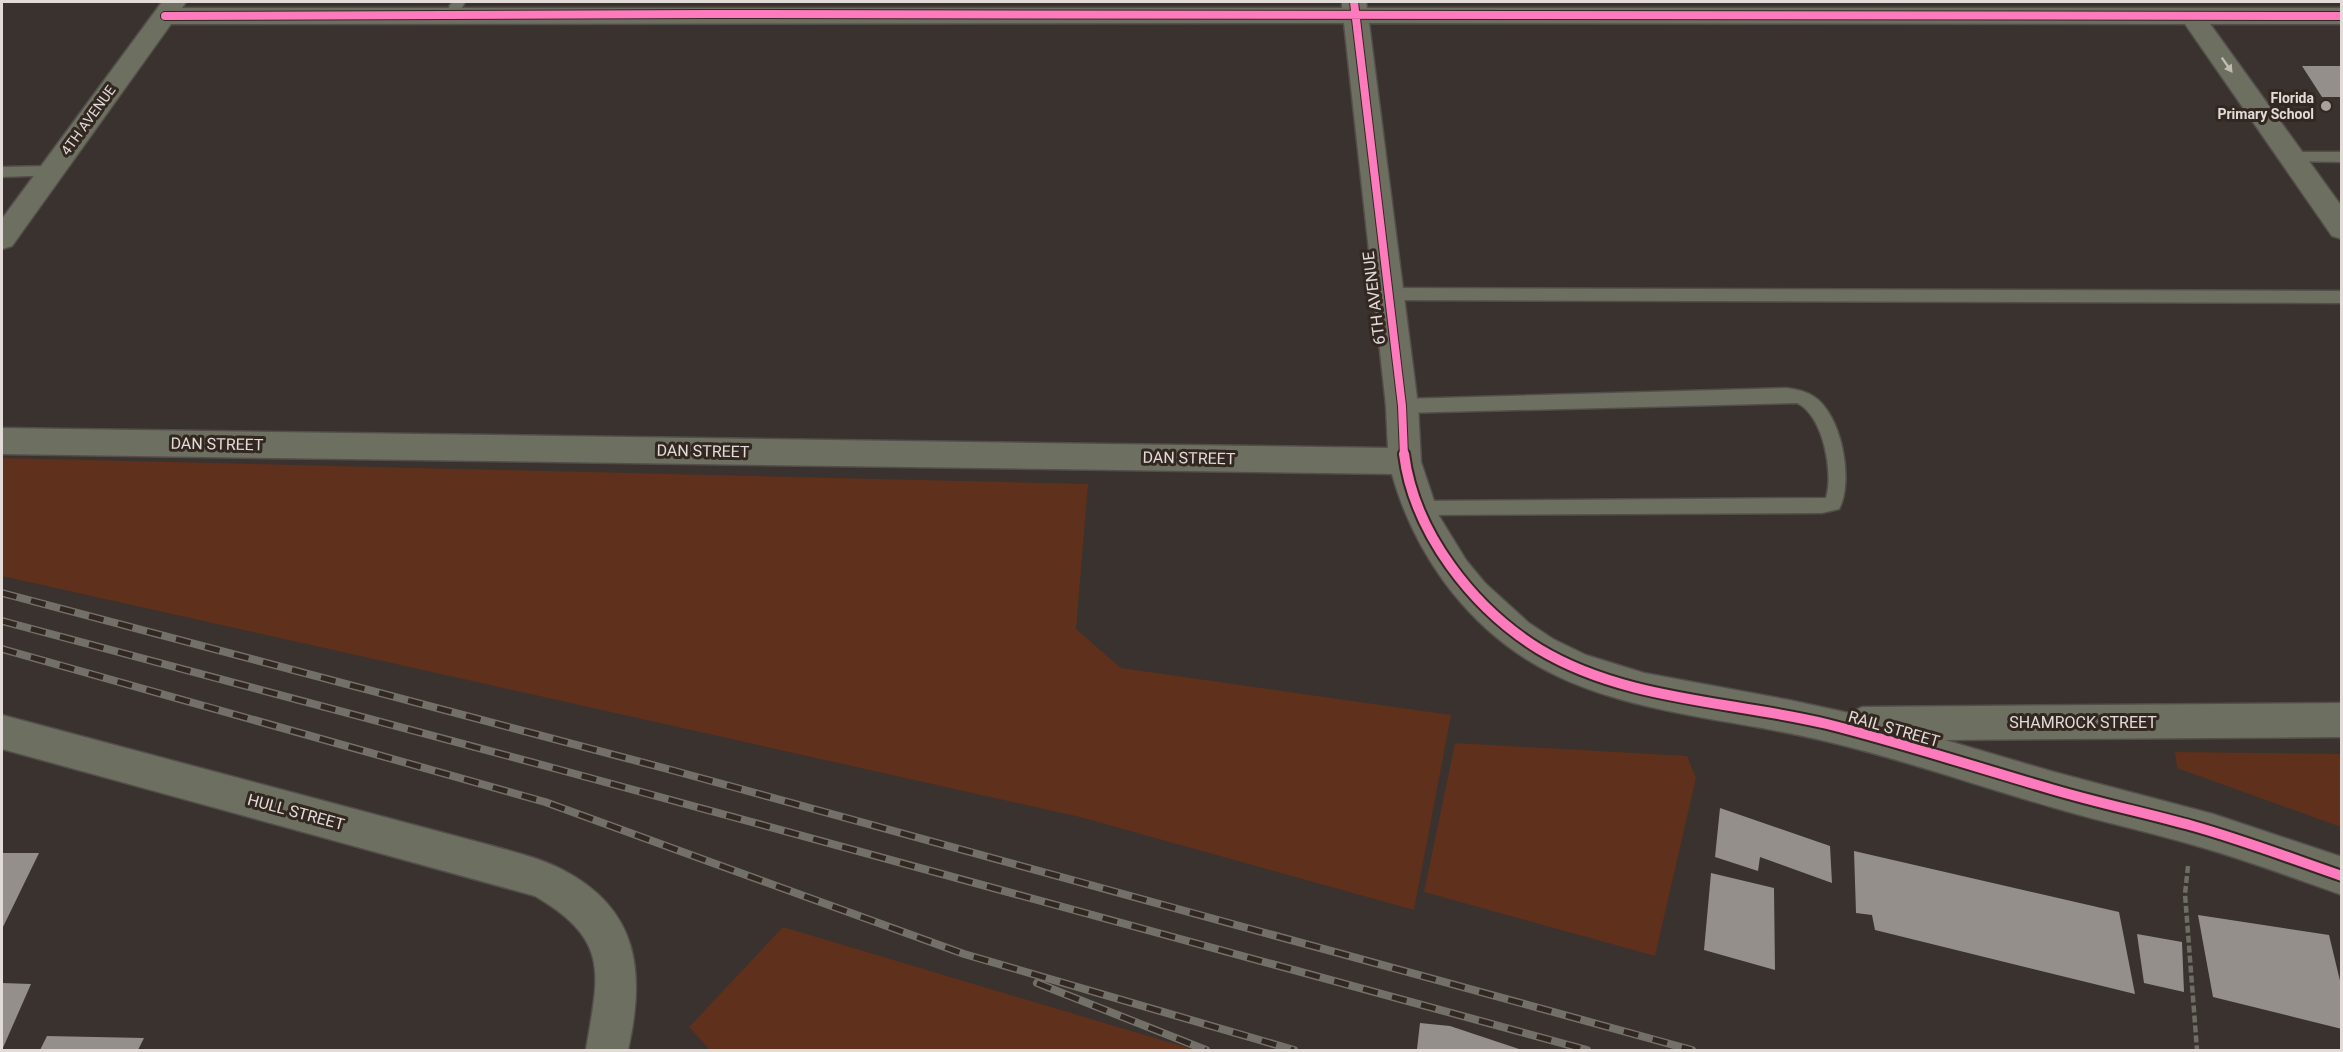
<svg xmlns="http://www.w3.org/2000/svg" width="2343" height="1052" font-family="Roboto,sans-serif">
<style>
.green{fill:#5f301b}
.building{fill:#958f8c}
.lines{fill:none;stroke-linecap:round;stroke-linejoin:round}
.lane-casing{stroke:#534e4b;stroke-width:3}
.street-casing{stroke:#534e4b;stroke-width:3}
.path{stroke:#6d6d63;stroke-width:4.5;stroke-dasharray:7 3;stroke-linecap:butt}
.lane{fill:#6d6f60;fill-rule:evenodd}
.street{fill:#6d6f60;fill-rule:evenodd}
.rail-casing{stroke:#727068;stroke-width:8}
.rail{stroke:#332721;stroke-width:5;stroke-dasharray:15;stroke-linecap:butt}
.cycleway-far1-casing{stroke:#332721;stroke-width:10}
.cycleway-casing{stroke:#332721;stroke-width:14}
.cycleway-far1{stroke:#fd7abc;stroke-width:8}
.cycleway{stroke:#fd7abc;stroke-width:10}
.oneway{fill:#c0bbb4}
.poi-dot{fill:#a8a09d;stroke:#332721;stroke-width:2}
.labels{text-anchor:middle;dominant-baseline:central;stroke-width:6;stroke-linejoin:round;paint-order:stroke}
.far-poi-label{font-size:14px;font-weight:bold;fill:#e3dbd8;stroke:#332721;text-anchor:end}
.far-street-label{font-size:14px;fill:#e3dbd8;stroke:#332721}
.street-label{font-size:16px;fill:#e3dbd8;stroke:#332721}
</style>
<rect width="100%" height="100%" fill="#39322f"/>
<!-- green -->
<path class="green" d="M2,458L1088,484L1076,629L1121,668L1451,715L1414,910L1080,817L2,576Z
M1455,743L1687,756L1696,778L1655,956L1424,892Z
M2175,752L2341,754V827L2177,768Z
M783,927L1195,1050H710L689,1027Z"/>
<!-- building -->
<path class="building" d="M2302,66H2342V97H2322Z
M1720,808L1830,846L1832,883L1760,857L1758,871L1715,857Z
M1854,851L2119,912L2135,994L1875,930L1872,915L1856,913Z
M2,853H39L2,929Z
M1711,873L1774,888L1775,970L1704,950Z
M2198,915L2329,935L2342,989V1029L2213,997Z
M2137,934L2182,942L2184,992L2144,983Z
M2,983L31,984L2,1050Z
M1420,1023L1450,1026L1522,1050H1421L1417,1049Z
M47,1036L144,1038L138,1050H40Z"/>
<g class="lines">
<defs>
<path id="lane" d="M452,2H465L457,17L452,18L445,14Z
M2291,152H2342V162L2286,161L2284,157Z
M51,166L58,171L56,175L2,177V167Z
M1388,288L2342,291V303L1388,300L1382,298L1380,294L1382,290Z
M1786,388C1795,389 1805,391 1813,396C1842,414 1854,481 1839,509L1822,513L1420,515L1414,513L1411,508L1414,503L1420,501L1826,498C1834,472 1823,415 1797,403L1402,413L1396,411L1394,406L1396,401L1402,399Z"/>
<path id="street" d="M162,2H186L182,8H1342V2H1366L1367,8H2342V24H2210L2342,207V239L2332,236L2185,24L1369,23L1418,406L1421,462L1439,516L1466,560L1485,583L1529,623L1553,639L1586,655L1644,673L1789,700L1849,713L1862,707L2342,703V737L1945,740L2054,772L2213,814L2342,857V895C2294,878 2246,860 2197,846C2150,832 2102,822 2055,808C1978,786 1902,759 1825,741C1727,717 1613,714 1526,659C1460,617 1413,549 1392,474L2,454V428L1388,448L1386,406L1344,23L171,24L12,246L2,249V219Z
M2,715L489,845C514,852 540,858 563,870C640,910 645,974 628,1050H586C598,975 612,941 535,896L2,749Z"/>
</defs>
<!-- lane casing -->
<use href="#lane" class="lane-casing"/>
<!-- street casing -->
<use href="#street" class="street-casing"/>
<!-- path -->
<path class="path" d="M2188,866L2185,894L2197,1050"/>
<!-- lane -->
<use href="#lane" class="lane"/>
<!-- street -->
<use href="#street" class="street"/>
<defs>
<path id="rail" d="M2,593L675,771L1692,1050
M2,621L557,769L1587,1050
M2,649L545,802L964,954L1294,1050
M1037,983L1206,1050"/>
</defs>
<!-- rail casing -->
<use href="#rail" class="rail-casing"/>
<!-- rail -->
<use href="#rail" class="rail"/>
<defs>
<path id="cycleway-far1" d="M1354,2L1402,406L1404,456
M165,16L709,14L2342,16"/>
<path id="cycleway" d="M1404,454C1414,533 1473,608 1539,649C1625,701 1732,701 1827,724C1902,743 1976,767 2051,789C2098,803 2146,813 2193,826C2243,840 2293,859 2342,876"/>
</defs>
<!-- cycleway-far1 casing -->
<use href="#cycleway-far1" class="cycleway-far1-casing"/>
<!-- cycleway casing -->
<use href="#cycleway" class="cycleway-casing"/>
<!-- cycleway-far1 -->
<use href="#cycleway-far1" class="cycleway-far1"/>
<!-- cycleway -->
<use href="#cycleway" class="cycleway"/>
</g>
<!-- one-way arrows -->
<defs><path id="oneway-solid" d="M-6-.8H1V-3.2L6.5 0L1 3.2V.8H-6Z" transform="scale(1.5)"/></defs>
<use class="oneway" href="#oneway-solid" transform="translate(2227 65) rotate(55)"/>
<!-- markers -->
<circle class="poi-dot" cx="2326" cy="106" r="6"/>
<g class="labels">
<!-- far-poi labels -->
<g class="far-poi-label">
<text x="2314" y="98">Florida<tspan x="2314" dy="16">Primary School</tspan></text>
</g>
<!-- far-street labels -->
<g class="far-street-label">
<text transform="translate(88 120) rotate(-54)">4TH AVENUE</text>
</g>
<!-- street labels -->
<g class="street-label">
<text transform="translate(1374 298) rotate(-97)">6TH AVENUE</text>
<text transform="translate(217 444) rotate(1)">DAN STREET</text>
<text transform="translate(703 451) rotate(1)">DAN STREET</text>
<text transform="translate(1189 458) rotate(1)">DAN STREET</text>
<text x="2083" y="722">SHAMROCK STREET</text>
<text transform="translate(1894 729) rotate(16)">RAIL STREET</text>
<text transform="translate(296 812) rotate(15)">HULL STREET</text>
</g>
</g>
<!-- border -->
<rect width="2343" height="1052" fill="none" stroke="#e3dbd8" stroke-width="6"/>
</svg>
